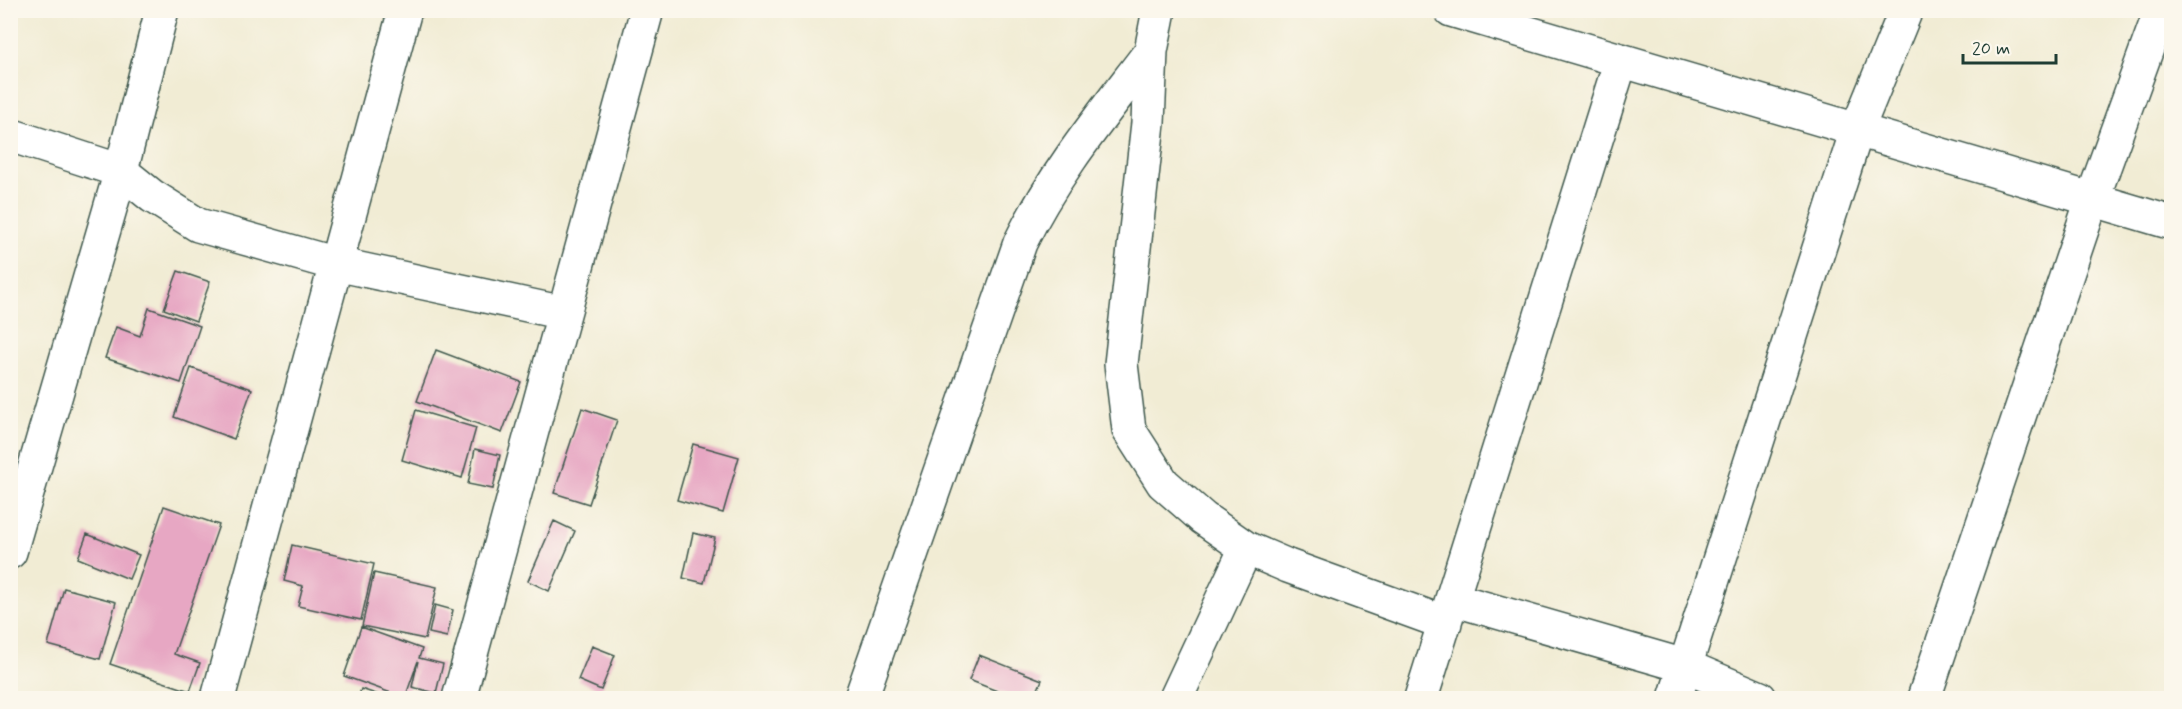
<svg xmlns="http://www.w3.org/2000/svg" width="2182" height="709" font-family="Mynerve,sans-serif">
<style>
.building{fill:#e7a7c3}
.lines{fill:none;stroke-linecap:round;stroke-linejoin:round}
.street-casing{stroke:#3e574c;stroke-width:36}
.street{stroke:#fff;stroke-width:33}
</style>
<rect width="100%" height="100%" fill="#fbf7ec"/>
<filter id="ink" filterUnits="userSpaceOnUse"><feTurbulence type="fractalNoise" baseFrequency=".0167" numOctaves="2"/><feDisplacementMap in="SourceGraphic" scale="12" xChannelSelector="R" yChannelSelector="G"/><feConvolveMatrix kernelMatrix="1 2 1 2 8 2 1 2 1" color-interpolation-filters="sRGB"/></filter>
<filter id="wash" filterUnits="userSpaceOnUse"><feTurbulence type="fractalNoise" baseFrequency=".008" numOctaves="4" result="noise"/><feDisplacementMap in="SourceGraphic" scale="24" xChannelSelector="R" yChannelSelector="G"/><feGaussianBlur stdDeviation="1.35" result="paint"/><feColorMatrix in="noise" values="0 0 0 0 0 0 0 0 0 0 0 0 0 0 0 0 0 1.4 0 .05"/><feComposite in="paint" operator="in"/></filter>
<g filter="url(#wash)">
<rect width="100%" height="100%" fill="#f1ecd4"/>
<g id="blocks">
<!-- building -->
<path class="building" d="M178,271L210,282L196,321L164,309Z
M149,308L200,326L181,383L105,358L116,327L140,336Z
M436,350L521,382L502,433L417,401Z
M191,368L252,389L234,439L174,417Z
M582,408L617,420L589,504L554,493Z
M416,410L476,428L462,478L402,460Z
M693,444L739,457L723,513L677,500Z
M475,449L500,455L493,489L468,484Z
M164,506L219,525L174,654L200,663L190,691L110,664Z
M554,521L575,531L549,591L528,581Z
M693,533L715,538L704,583L683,578Z
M87,534L139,555L129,579L78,558Z
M292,545L374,564L361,620L298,606L303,586L284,581Z
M374,573L437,587L425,639L362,626Z
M64,588L116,602L100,659L48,645Z
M435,605L453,610L447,637L429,633Z
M361,627L422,649L419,658L443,664L436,693L412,687L418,661L405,698L344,676Z
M592,646L615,655L601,690L578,680Z
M979,655L1042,680L1034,698H1015L969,680Z
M361,689L388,698H358Z"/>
</g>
</g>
<g filter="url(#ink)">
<use href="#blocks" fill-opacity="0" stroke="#3e574c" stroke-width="1.5"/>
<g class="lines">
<defs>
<path id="street" d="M1159,10L1151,51L1148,123L1121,364L1129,430L1163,483L1203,518L1246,548L1288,566L1445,623
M1451,10L2172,223
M10,135L121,171L152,196L198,225L336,264L564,313
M10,552L121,171L162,10
M1452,599L1685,666L1760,698
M218,698L405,10
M459,698L647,10
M861,698L1020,243C1054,173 1104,113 1151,51
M1176,698L1246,548
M1421,698L1621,60
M1675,698L1857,130L1906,10
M1924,698L2092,200L2161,10"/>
</defs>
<!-- street casing -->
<use href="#street" class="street-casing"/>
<!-- street -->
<use href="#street" class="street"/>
</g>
</g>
<!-- margin -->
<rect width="2182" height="709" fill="none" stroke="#fbf7ec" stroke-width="36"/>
<!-- scale -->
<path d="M1963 54v9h93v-9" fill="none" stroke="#1f3d34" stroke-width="3"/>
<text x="1972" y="54" font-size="18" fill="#1f3d34" stroke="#fbf7ec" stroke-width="4.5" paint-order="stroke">20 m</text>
</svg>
